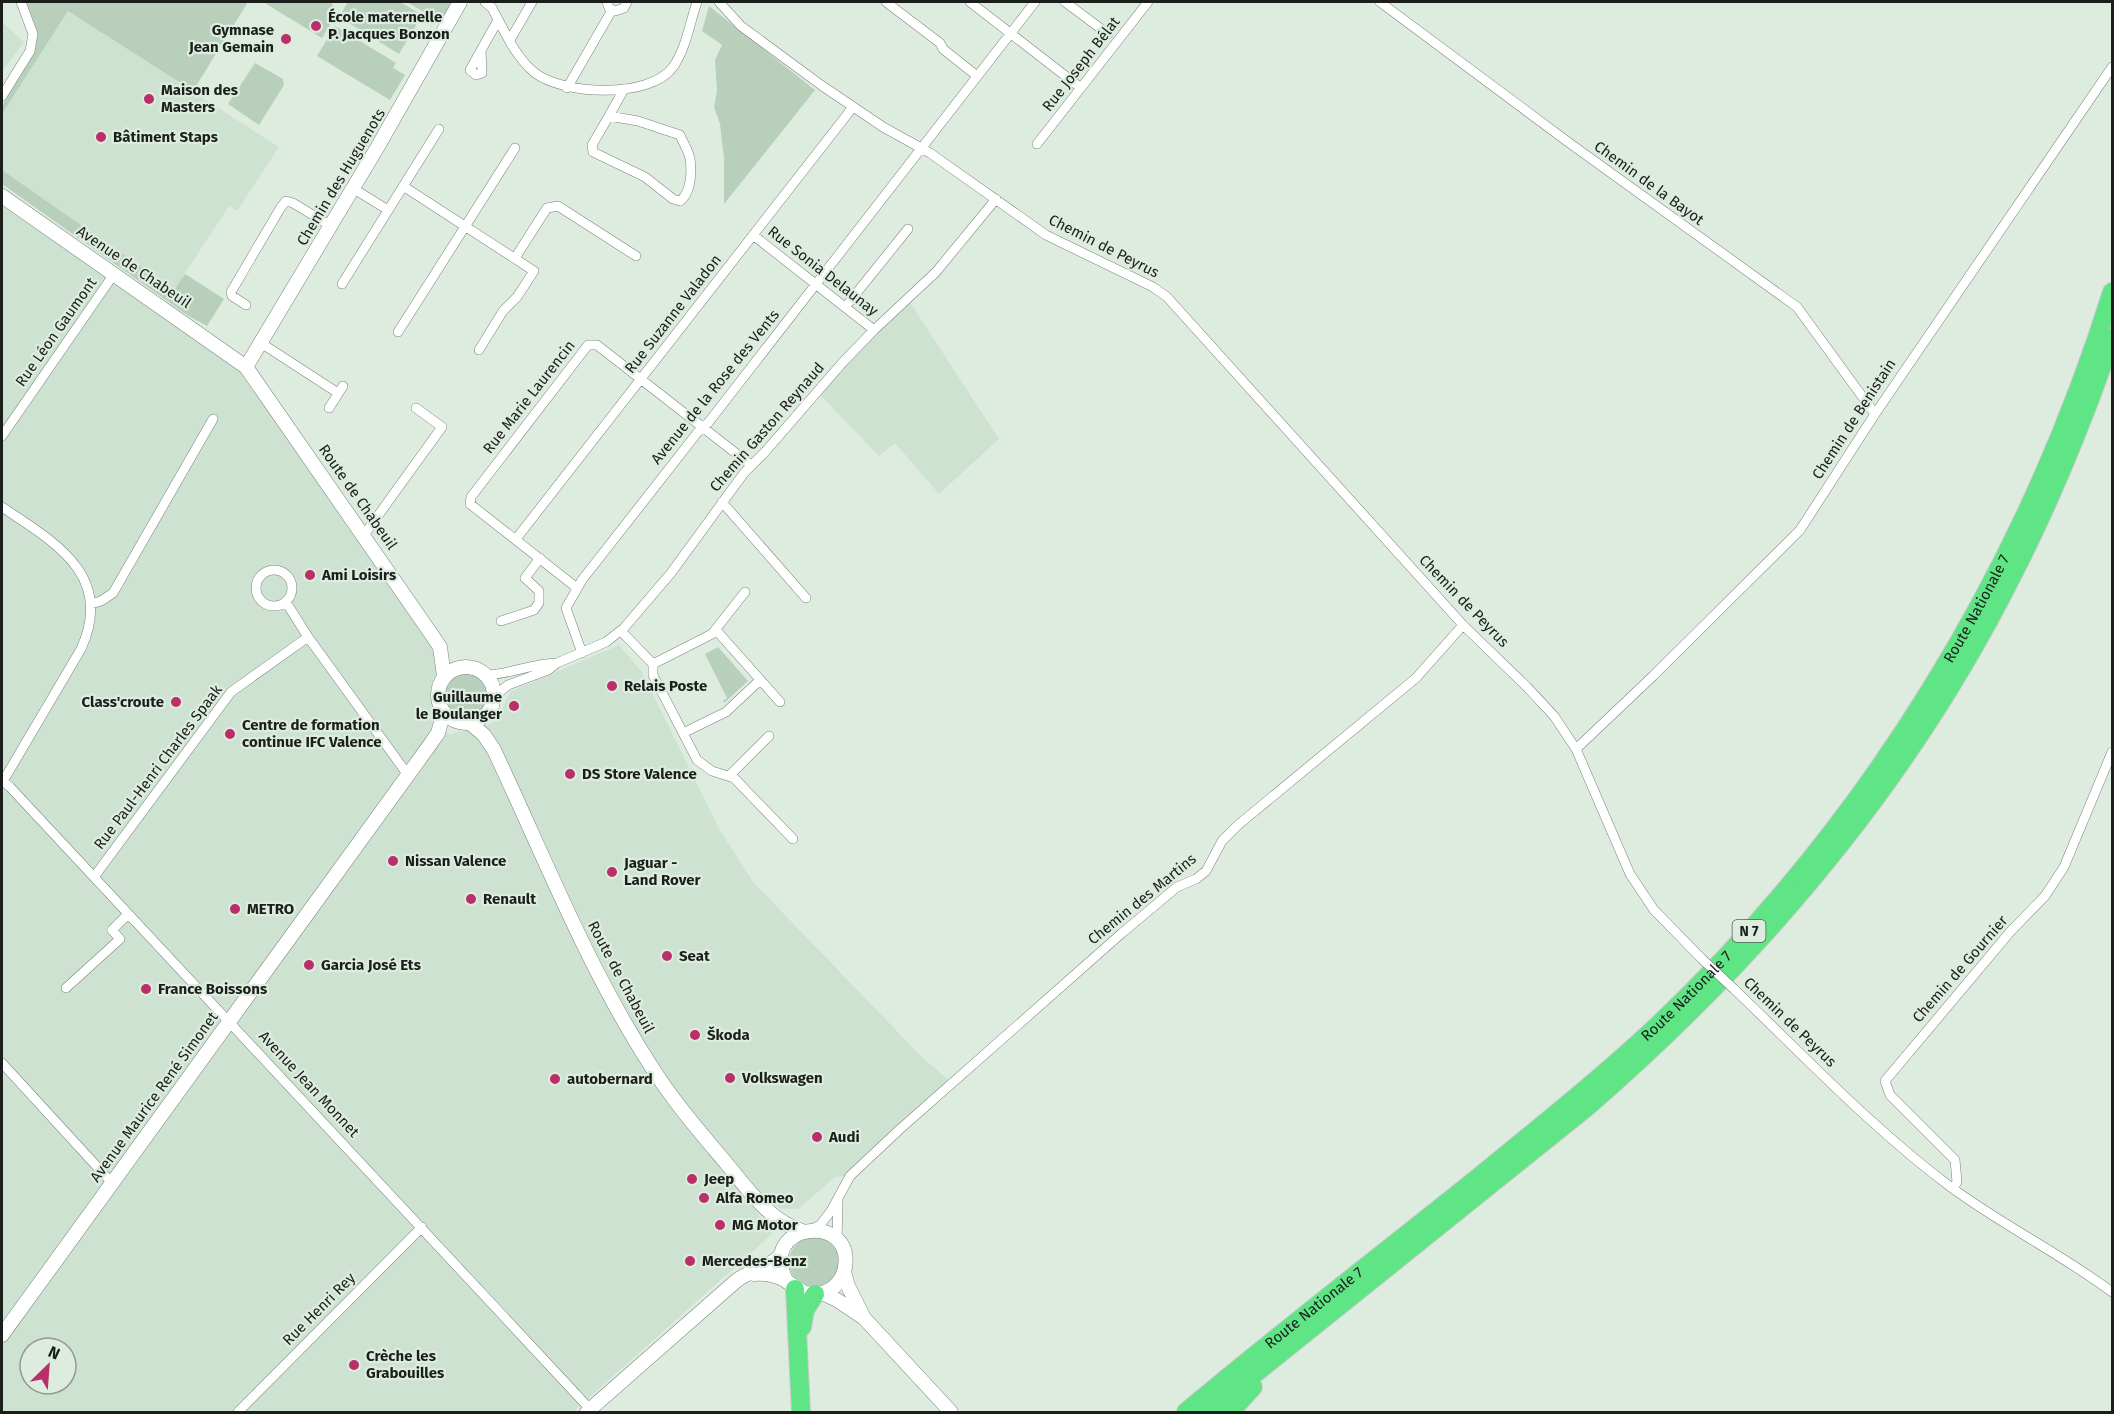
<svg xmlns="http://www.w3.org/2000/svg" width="2114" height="1414" font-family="'Fira Sans',sans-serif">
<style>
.built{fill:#cee2d1;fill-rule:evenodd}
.green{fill:#b7cfbb}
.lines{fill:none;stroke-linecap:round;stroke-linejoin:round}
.street-casing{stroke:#778479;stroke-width:10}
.secondary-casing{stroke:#778479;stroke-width:15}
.highway-casing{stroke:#c8c9c8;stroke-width:20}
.street{stroke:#fff;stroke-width:9}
.secondary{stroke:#fff;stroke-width:14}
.highway{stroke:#5fe486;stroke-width:18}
.street-bridge-casing{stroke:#778479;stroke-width:10;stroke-linecap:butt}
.street-bridge{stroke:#fff;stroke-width:9}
.poi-dot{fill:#ba2f69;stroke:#deece0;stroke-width:2}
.labels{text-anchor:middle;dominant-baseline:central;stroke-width:4.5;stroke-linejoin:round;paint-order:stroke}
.shield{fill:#deece0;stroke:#555c56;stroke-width:1.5}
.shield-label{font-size:14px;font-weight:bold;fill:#1a1f1b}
.poi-label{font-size:15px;font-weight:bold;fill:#1a1f1b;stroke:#deece0;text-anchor:start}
.street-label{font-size:15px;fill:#1a1f1b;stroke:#deece0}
</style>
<rect width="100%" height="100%" fill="#deece0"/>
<!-- built -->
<path class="built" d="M68,11L279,147L237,211L229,206L174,290L2,170V114Z
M2,22L24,42L2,72Z
M2,198L240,366L433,642L440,668L433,683L434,720L450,735L464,730L475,733L493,722L499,715L510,692L619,645L642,672L719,829L754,883L923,1058L952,1083L850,1176L835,1177L798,1209H781L750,1191L745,1195L772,1234L573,1412H2ZM30,1348H66V1384H30Z
M909,301L999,439L939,494L895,443L879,456L820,395L843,364Z"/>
<!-- green -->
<path class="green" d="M26,2H248L193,91L68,11L2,114V106L35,49L37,30Z
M263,2H332L335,17L322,38Z
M348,2H400L422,15L399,54L339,17Z
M407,2H451L441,22Z
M709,6L815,90L724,204V158L720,124L714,107L717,91L715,60L722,45L702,31Z
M335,26L396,63L393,68L405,75L390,100L317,56Z
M255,63L283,79L284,85L259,125L228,104Z
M2,170L174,290L185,274L224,299L207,326L187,315L2,184Z
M718,647L748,681L724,703L723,701L727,698L705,654Z
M443 694a23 23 0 1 1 46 0a23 23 0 1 1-46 0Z
M789 1262a25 25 0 1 1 50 0a25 25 0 1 1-50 0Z"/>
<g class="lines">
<defs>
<path id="street" d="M485,2L492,8C504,30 515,57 535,73C564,95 650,99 673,67C686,49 690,22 697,2
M607,2L609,8L615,11L624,8L627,2
M719,2L741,26L821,85L883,127L930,153L1046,235L1153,287L1167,297L1463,625L1527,687L1554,716L1576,749L1630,874L1654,910L1702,959
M886,2L940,43L943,49L977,76
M970,2L1081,88
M1065,2L1108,34
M1380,2L1568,142L1797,307L1875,414
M510,40L532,2
M481,50L482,73L476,75L470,70L498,20
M567,88L612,10
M2,96L30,51L33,34L21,2
M609,116L638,121L680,135C683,143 689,151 690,159C692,172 691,193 680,201L673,199L645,177L593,152L592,145Z
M609,116L624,89
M1037,144L1148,2
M403,186L534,271L517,297L503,311L479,350
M354,189L388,210
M753,235L874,330
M515,258L547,208L558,206L636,256
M342,284L439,129
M246,305L232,296L231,292L281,207L286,201L293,203L331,226
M846,306L908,229
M398,332L515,148
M261,343L338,393
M329,408L343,386
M2,436L114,274
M722,502L806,598
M2,507C54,542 115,575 81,649L2,783
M364,535L442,427L416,408
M516,539L853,107
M256 588a18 18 0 1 1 36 0a18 18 0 1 1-36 0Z
M577,588L470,504L471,497L588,345H597L751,465
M286,602L308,637L408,775
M91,604L101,601L113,593L213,419
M501,621L534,610L539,603V591L525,578L540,558
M716,630L780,702
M621,631L653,664L712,634L745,592
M582,653L566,608L582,580L701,428L708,423L1035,2
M653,664V675L683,733L726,712L760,680
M487,675C511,674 534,663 557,663
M495,696L508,685L548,670L557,663L606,642L624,628L671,573L744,473L764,453L843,362L874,330L936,272L996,199
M683,733L697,760L712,771L734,778L793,839
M1576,749L1653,676L1800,530L1875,414L2112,67
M730,775L769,736
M3,781L10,787L590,1409
M94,877L231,692L308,637
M66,988L120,939L112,930L128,914
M1734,989C1805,1057 1873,1129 1952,1188C2004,1226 2061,1254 2112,1292
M2,1063L112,1183
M1953,1188L1957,1182L1955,1160L1890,1095L1885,1081L2010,932L2045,896L2064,867L2112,752
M812,1229L820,1225L831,1211L850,1176L899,1130L1122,933L1177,887L1196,879L1206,871L1222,841L1238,825L1416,678L1463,625
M837,1240L838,1202
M238,1412L422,1227"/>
<path id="secondary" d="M2,196L246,367L434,638L440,647L444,676
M246,367L377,148L460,2
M438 695a28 28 0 1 1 56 0a28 28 0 1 1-56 0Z
M470,723L484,735L494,750C544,856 587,967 651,1066C673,1101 700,1132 726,1163C748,1189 769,1221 802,1231
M844,1272L848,1286L864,1318
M754,1274C764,1273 775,1275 785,1280C797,1288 806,1298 822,1293C834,1290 843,1280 845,1267C854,1211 755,1223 787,1282
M822,1293L837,1300L864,1318L951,1412
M2,1335L429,746L438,733L444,712
M587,1412L736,1281C750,1270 769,1268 781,1255"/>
<g id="highway">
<path d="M795,1289L801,1412"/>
<path d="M802,1327L805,1310L815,1294"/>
<path id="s1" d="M1186,1412C1279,1334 1375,1260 1470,1184C1534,1132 1598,1081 1658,1025C1870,824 2025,570 2112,292"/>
<path d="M1207,1412L1587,1107C1760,957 1910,780 2013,574C2052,498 2084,419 2112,338"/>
<path d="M1230,1412L1253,1387"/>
</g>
</defs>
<!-- street casing -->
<use href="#street" class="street-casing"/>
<!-- secondary casing -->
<use href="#secondary" class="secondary-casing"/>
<!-- highway casing -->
<use href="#highway" class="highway-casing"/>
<!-- street -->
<use href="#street" class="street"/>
<!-- secondary -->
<use href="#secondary" class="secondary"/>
<!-- highway -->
<use href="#highway" class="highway"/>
<defs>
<path id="street-bridge" d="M1702,959L1734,989"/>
</defs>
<!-- street-bridge casing -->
<use href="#street-bridge" class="street-bridge-casing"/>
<!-- street-bridge -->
<use href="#street-bridge" class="street-bridge"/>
</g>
<!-- markers -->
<g class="poi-dot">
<circle cx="316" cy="26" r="6"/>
<circle cx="286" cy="39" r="6"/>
<circle cx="149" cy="99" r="6"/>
<circle cx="101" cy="137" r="6"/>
<circle cx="310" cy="575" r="6"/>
<circle cx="612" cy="686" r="6"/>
<circle cx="176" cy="702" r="6"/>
<circle cx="514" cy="706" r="6"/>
<circle cx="230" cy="734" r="6"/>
<circle cx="570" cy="774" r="6"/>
<circle cx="393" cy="861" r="6"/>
<circle cx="612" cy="872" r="6"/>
<circle cx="471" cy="899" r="6"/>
<circle cx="235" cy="909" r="6"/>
<circle cx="667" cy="956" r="6"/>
<circle cx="309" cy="965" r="6"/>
<circle cx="146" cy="989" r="6"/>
<circle cx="695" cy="1035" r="6"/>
<circle cx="730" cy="1078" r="6"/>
<circle cx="555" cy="1079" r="6"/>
<circle cx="817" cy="1137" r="6"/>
<circle cx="692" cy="1179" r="6"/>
<circle cx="704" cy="1198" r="6"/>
<circle cx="720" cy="1225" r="6"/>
<circle cx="690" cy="1261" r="6"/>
<circle cx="354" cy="1365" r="6"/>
</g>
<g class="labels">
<!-- shield labels -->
<rect class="shield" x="1732.5" y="920" width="33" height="22" rx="4.5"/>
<g class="shield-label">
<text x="1749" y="931">N 7</text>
</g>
<!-- poi labels -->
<g class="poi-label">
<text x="328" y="17">École maternelle<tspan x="328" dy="17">P. Jacques Bonzon</tspan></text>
<text x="274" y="30" text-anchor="end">Gymnase<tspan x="274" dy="17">Jean Gemain</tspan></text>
<text x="161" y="90">Maison des<tspan x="161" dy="17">Masters</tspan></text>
<text x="113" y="137">Bâtiment Staps</text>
<text x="322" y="575">Ami Loisirs</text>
<text x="624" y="686">Relais Poste</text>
<text x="502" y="697" text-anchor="end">Guillaume<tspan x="502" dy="17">le Boulanger</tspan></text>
<text x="164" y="702" text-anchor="end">Class'croute</text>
<text x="242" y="725">Centre de formation<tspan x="242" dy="17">continue IFC Valence</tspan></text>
<text x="582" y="774">DS Store Valence</text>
<text x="405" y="861">Nissan Valence</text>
<text x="624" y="863">Jaguar -<tspan x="624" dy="17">Land Rover</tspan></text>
<text x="483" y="899">Renault</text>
<text x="247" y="909">METRO</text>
<text x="679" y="956">Seat</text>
<text x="321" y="965">Garcia José Ets</text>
<text x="158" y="989">France Boissons</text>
<text x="707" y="1035">Škoda</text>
<text x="742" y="1078">Volkswagen</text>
<text x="567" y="1079">autobernard</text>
<text x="829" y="1137">Audi</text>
<text x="704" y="1179">Jeep</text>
<text x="716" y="1198">Alfa Romeo</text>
<text x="732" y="1225">MG Motor</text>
<text x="702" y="1261">Mercedes-Benz</text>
<text x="366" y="1356">Crèche les<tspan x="366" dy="17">Grabouilles</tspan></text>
</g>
<!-- street labels -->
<g class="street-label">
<text transform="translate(1081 64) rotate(-52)">Rue Joseph Bélat</text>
<text transform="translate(341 177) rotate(-59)">Chemin des Huguenots</text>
<text transform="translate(1649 183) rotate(36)">Chemin de la Bayot</text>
<text transform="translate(1104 246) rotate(27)">Chemin de Peyrus</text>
<text transform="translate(134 267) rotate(34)">Avenue de Chabeuil</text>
<text transform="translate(823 271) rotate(38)">Rue Sonia Delaunay</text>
<text transform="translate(673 314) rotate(-52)">Rue Suzanne Valadon</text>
<text transform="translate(56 332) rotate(-55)">Rue Léon Gaumont</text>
<text transform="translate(715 387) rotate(-51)">Avenue de la Rose des Vents</text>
<text transform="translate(529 397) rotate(-52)">Rue Marie Laurencin</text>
<text transform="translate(1854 419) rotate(-57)">Chemin de Benistain</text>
<text transform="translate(767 427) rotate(-49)">Chemin Gaston Reynaud</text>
<text transform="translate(358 497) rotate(55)">Route de Chabeuil</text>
<text transform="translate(1464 601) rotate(46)">Chemin de Peyrus</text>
<text stroke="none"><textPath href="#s1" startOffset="1137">Route Nationale 7</textPath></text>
<text transform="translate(158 767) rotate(-53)">Rue Paul-Henri Charles Spaak</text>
<text transform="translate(1142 899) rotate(-39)">Chemin des Martins</text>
<text transform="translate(1960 969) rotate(-49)">Chemin de Gournier</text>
<text transform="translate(621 977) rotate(62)">Route de Chabeuil</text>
<text stroke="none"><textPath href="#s1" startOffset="651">Route Nationale 7</textPath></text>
<text transform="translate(1790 1022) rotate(44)">Chemin de Peyrus</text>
<text transform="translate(309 1084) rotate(47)">Avenue Jean Monnet</text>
<text transform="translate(154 1097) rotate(-54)">Avenue Maurice René Simonet</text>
<text stroke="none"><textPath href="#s1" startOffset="165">Route Nationale 7</textPath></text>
<text transform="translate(319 1309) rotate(-45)">Rue Henri Rey</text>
</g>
</g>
<!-- border -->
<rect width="2114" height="1414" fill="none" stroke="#1a1f1b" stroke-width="6"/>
<!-- north arrow -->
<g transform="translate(48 1366) rotate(25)"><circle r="28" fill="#deece0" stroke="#909a91" stroke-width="1.5"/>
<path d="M0-4.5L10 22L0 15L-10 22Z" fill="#ba2f69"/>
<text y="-9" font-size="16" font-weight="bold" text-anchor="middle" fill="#1a1f1b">N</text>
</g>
</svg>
